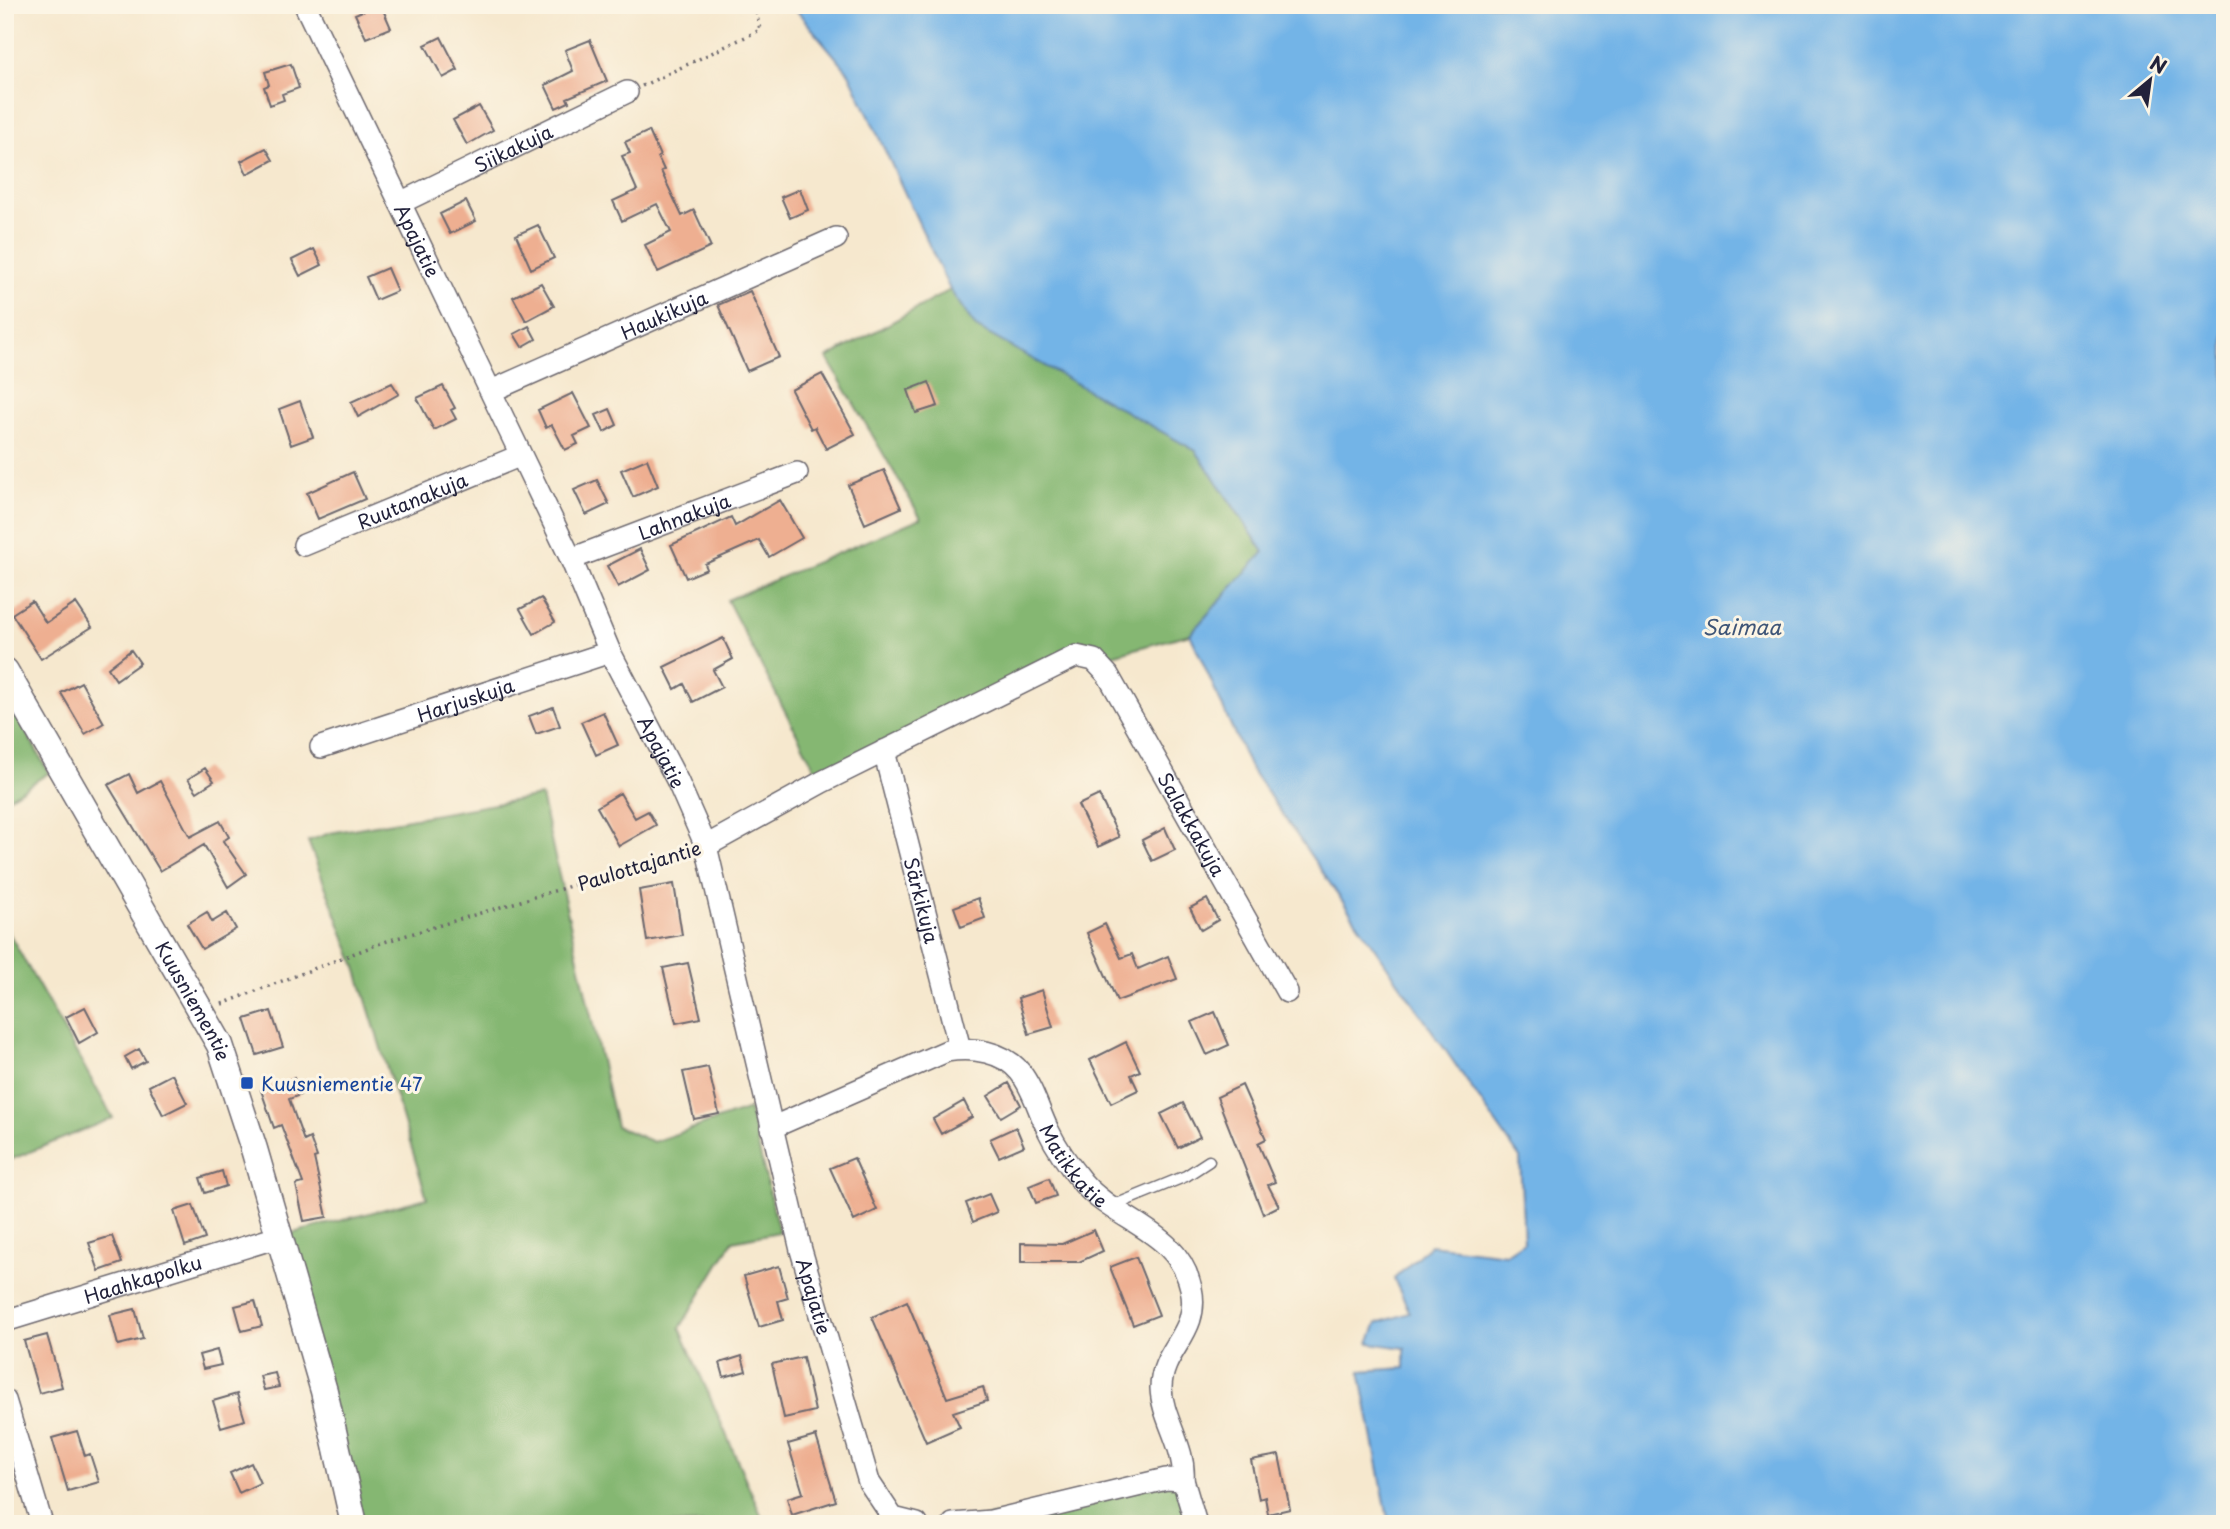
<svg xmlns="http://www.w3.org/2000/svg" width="2230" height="1529" font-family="'Playpen Sans',sans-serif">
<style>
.forest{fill:#85b772;stroke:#546c56;stroke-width:2}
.water{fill:#73b4e7;stroke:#4a6b91;stroke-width:2}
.building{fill:#eeaf91}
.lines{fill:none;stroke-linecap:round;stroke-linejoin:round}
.service-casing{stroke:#6c676e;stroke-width:13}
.minor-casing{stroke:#6c676e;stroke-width:24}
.tertiary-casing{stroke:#6c676e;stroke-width:29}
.path{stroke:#6c676e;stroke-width:3.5;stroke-dasharray:2 5;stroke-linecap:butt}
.service{stroke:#fff;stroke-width:10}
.minor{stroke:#fff;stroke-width:21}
.tertiary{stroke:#fff;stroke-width:26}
.transit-dot{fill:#1a4fb4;stroke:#fcf5e5;stroke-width:2.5}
.labels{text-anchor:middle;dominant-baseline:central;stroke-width:6;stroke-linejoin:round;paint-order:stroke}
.street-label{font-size:19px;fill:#22223b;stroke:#fcf5e5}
.transit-label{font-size:19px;fill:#164399;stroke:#fcf5e5;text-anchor:start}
.water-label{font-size:21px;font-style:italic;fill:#3e5577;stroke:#fcf5e5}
</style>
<rect width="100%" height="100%" fill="#fcf5e5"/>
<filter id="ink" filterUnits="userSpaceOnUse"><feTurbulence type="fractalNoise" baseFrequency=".0143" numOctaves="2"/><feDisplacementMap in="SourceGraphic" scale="14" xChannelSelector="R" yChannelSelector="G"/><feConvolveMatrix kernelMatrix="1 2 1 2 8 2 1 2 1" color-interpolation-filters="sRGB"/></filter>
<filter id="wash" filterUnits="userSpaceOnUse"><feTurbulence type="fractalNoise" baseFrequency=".00686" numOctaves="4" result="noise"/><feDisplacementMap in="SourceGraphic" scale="28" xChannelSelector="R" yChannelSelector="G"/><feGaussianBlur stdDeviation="1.57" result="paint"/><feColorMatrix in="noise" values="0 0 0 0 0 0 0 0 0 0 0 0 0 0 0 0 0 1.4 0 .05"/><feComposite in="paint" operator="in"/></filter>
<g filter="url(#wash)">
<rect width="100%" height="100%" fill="#f6e8ce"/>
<!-- forest -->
<path class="forest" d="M950,290L976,327L1196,451L1264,552L1190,634L1094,660L1076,656L822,782L727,600L921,518L827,358Z
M5,694L49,773L5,800Z
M541,796L616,1126L653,1142L749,1109L779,1232L733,1241L680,1328L765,1524H354L278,1237L427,1198L355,964L308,841L330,833Z
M5,926L113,1118L5,1162Z
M1183,1480L1196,1524H953Z"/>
<!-- water -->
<path class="water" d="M792,5H2225V1524H1389L1360,1371L1405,1368V1348L1369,1343L1377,1323L1410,1313L1394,1279L1430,1245L1506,1254L1524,1242L1520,1158L1249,766L1190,634L1264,552L1196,451L976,327L950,290L849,73Z"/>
<g id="blocks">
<!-- building -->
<path class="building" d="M377,5H381L391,28L366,38L355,14Z
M441,37L458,70L443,78L425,45Z
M590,40L607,81L567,98L569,102L556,108L545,85L573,71L565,50Z
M291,64L299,88L282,94L284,100L270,105L264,87L269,85L265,72Z
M479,106L493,130L467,145L453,120Z
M649,131L660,156L658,157L664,170L661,171L682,216L694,210L711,247L658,272L645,245L671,232L657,204L622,221L613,201L637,190L622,156L630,153L625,142Z
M266,148L273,160L247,174L241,161Z
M800,189L808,210L790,218L781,197Z
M466,201L476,221L450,234L440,214Z
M538,225L554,258L531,269L516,235Z
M314,249L322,265L300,276L292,260Z
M387,268L397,291L376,300L366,277Z
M541,283L554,306L526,321L513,297Z
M750,291L779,357L747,371L718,305Z
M529,326L536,339L522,347L514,334Z
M822,374L855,434L826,449L815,427L811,429L791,390Z
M929,382L938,406L916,413L908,390Z
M392,383L399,394L358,417L351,402Z
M443,386L455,408L451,410L456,419L434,430L417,398Z
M573,393L591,428L574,436L578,444L565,450L552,425L546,428L538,410Z
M300,401L313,437L291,445L279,409Z
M610,409L617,425L604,432L596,415Z
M647,459L658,486L633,497L621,470Z
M884,470L901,508L865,524L848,485Z
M353,472L365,499L318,519L307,493Z
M597,480L609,504L586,515L574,490Z
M780,500L802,538L769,557L759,540L705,564L707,569L686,578L671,545L731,517L735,526Z
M640,549L650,570L618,587L607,566Z
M541,598L555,622L534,634L520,609Z
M32,601L46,623L76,603L92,627L41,659L12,614Z
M723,638L733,659L713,670L722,687L693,702L684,684L675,689L664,667Z
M131,650L140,663L116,680L108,668Z
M81,682L104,723L85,734L61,693Z
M553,707L560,726L536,734L529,716Z
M603,712L618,745L596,755L581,722Z
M205,768L214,781L197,792L188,779Z
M129,774L138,793L160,781L190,837L220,821L229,837L223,841L246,874L228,887L204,845L160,871L108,785Z
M620,793L635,818L648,811L656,825L619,846L597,807Z
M1099,795L1119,837L1098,847L1078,805Z
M1165,828L1175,850L1152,861L1142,840Z
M674,884L682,935L647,941L639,890Z
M978,898L985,918L961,927L954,907Z
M1207,899L1218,920L1201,930L1190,908Z
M207,912L212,922L227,913L236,929L202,949L187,924Z
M1105,924L1121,958L1132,954L1138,969L1168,956L1177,979L1117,1001L1087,933Z
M688,963L701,1018L676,1023L663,968Z
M1042,990L1053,1027L1029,1034L1018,998Z
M85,1007L98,1032L79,1043L66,1017Z
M271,1011L283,1047L257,1055L245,1019Z
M1215,1012L1229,1045L1207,1055L1192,1022Z
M1126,1042L1140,1071L1131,1075L1138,1090L1111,1103L1090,1060Z
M139,1049L146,1061L131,1069L125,1057Z
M708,1067L719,1114L694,1119L683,1072Z
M172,1074L187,1103L163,1115L149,1086Z
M294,1078L300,1095L289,1099L304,1141L310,1138L317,1157L314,1158L327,1217L304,1221L296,1185L303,1183L281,1125L274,1128L261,1090Z
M1009,1083L1021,1105L1001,1117L988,1096Z
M1242,1085L1266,1139L1258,1143L1275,1182L1268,1185L1279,1206L1263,1214L1217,1097Z
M964,1101L972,1117L941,1134L933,1119Z
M1183,1103L1200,1137L1178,1148L1161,1114Z
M1016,1127L1024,1146L999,1157L990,1139Z
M854,1158L877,1210L854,1221L830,1168Z
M222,1171L226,1186L205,1193L200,1178Z
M1049,1178L1056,1196L1036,1203L1029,1186Z
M989,1194L997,1212L973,1222L966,1203Z
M193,1205L205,1239L185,1246L174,1211Z
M1094,1230L1103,1251L1079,1262H1021V1243L1062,1244Z
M112,1236L122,1263L99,1271L89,1243Z
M1136,1257L1159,1315L1133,1325L1110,1267Z
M779,1266L788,1298L778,1301L783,1320L759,1327L744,1276Z
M255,1301L262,1326L242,1331L235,1306Z
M907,1301L947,1398L983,1387L987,1401L953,1412L960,1427L926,1442L872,1317Z
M135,1309L143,1339L118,1345L110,1315Z
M47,1335L62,1387L39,1393L24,1341Z
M217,1350L221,1365L203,1369L199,1355Z
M742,1356L746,1371L724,1377L720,1363Z
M803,1357L815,1411L784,1418L772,1364Z
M275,1373L279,1387L264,1390L260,1376Z
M237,1394L245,1420L221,1427L213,1401Z
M77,1431L85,1456L90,1454L99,1482L68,1491L52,1438Z
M816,1436L836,1501L792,1515L787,1498L803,1493L788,1444Z
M1279,1455L1290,1509L1268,1514L1265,1497L1259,1499L1251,1460Z
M251,1463L260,1483L239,1493L230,1473Z"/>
</g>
</g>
<g filter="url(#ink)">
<use href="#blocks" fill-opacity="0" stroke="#6c676e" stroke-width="2"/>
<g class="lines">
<defs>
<path id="service" d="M1110,1207L1186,1176L1209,1161"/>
<g id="minor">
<path id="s1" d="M305,5L571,559L610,652L677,780L706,846L801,1250L869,1482L893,1518L917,1524"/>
<path id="s2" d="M400,203L627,92"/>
<path id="s3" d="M491,391L836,238"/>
<path id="s4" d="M304,545L519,456"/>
<path id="s5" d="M571,559L797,473"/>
<path id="s6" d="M321,747L610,652"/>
<path id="s7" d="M884,751L960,1049"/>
<path id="s8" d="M706,846L822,782L1076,656L1094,660L1108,675L1287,992"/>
<path id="s9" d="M771,1128L947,1051C972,1047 1003,1051 1020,1072C1033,1088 1039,1112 1048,1130C1057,1149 1070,1167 1083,1183C1118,1223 1178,1230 1191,1288C1201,1333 1161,1349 1161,1388C1162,1419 1186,1447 1183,1480"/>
<path id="s10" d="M5,1321L278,1237"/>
<path d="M5,1400L42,1524"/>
<path d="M953,1524L991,1521L1166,1479L1183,1480L1196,1524"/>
</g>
<g id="tertiary">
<path id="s11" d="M5,671L220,1045L254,1149L324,1391L354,1524"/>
</g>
</defs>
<!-- service casing -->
<use href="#service" class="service-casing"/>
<!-- minor casing -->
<use href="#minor" class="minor-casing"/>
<!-- tertiary casing -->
<use href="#tertiary" class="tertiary-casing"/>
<!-- path -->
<path class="path" d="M642,86L760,30L755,5
M222,1004L384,942L687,851"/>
<!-- service -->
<use href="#service" class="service"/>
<!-- minor -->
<use href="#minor" class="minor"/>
<!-- tertiary -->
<use href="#tertiary" class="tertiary"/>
</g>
</g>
<!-- markers -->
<rect class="transit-dot" x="240" y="1076" width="14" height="14" rx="3.5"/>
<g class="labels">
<!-- street labels -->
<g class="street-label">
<text stroke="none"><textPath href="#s2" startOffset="126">Siikakuja</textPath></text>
<text stroke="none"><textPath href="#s1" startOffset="261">Apajatie</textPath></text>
<text stroke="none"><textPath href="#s3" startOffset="189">Haukikuja</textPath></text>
<text stroke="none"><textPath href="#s4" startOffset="117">Ruutanakuja</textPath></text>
<text stroke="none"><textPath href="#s5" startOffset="121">Lahnakuja</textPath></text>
<text stroke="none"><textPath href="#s6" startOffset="152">Harjuskuja</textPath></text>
<text stroke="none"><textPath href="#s1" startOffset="828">Apajatie</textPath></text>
<text stroke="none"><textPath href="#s8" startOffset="626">Salakkakuja</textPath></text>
<text transform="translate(639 865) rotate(-17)">Paulottajantie</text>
<text stroke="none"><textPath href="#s7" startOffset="154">Särkikuja</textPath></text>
<text stroke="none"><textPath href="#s11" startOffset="380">Kuusniementie</textPath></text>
<text stroke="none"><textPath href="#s9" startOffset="380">Matikkatie</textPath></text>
<text stroke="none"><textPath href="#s10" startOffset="144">Haahkapolku</textPath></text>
<text stroke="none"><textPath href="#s1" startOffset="1395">Apajatie</textPath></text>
</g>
<!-- transit labels -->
<g class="transit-label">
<text x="261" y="1083">Kuusniementie 47</text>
</g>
<!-- water labels -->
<g class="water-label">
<text x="1742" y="626">Saimaa</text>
</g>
</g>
<!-- margin -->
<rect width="2230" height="1529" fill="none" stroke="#fcf5e5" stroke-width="28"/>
<!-- north arrow -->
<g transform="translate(2150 80) rotate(29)" stroke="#fcf5e5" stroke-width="5" paint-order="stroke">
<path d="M0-5L12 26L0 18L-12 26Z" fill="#22223b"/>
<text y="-10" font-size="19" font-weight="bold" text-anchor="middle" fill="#22223b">N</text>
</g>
</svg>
